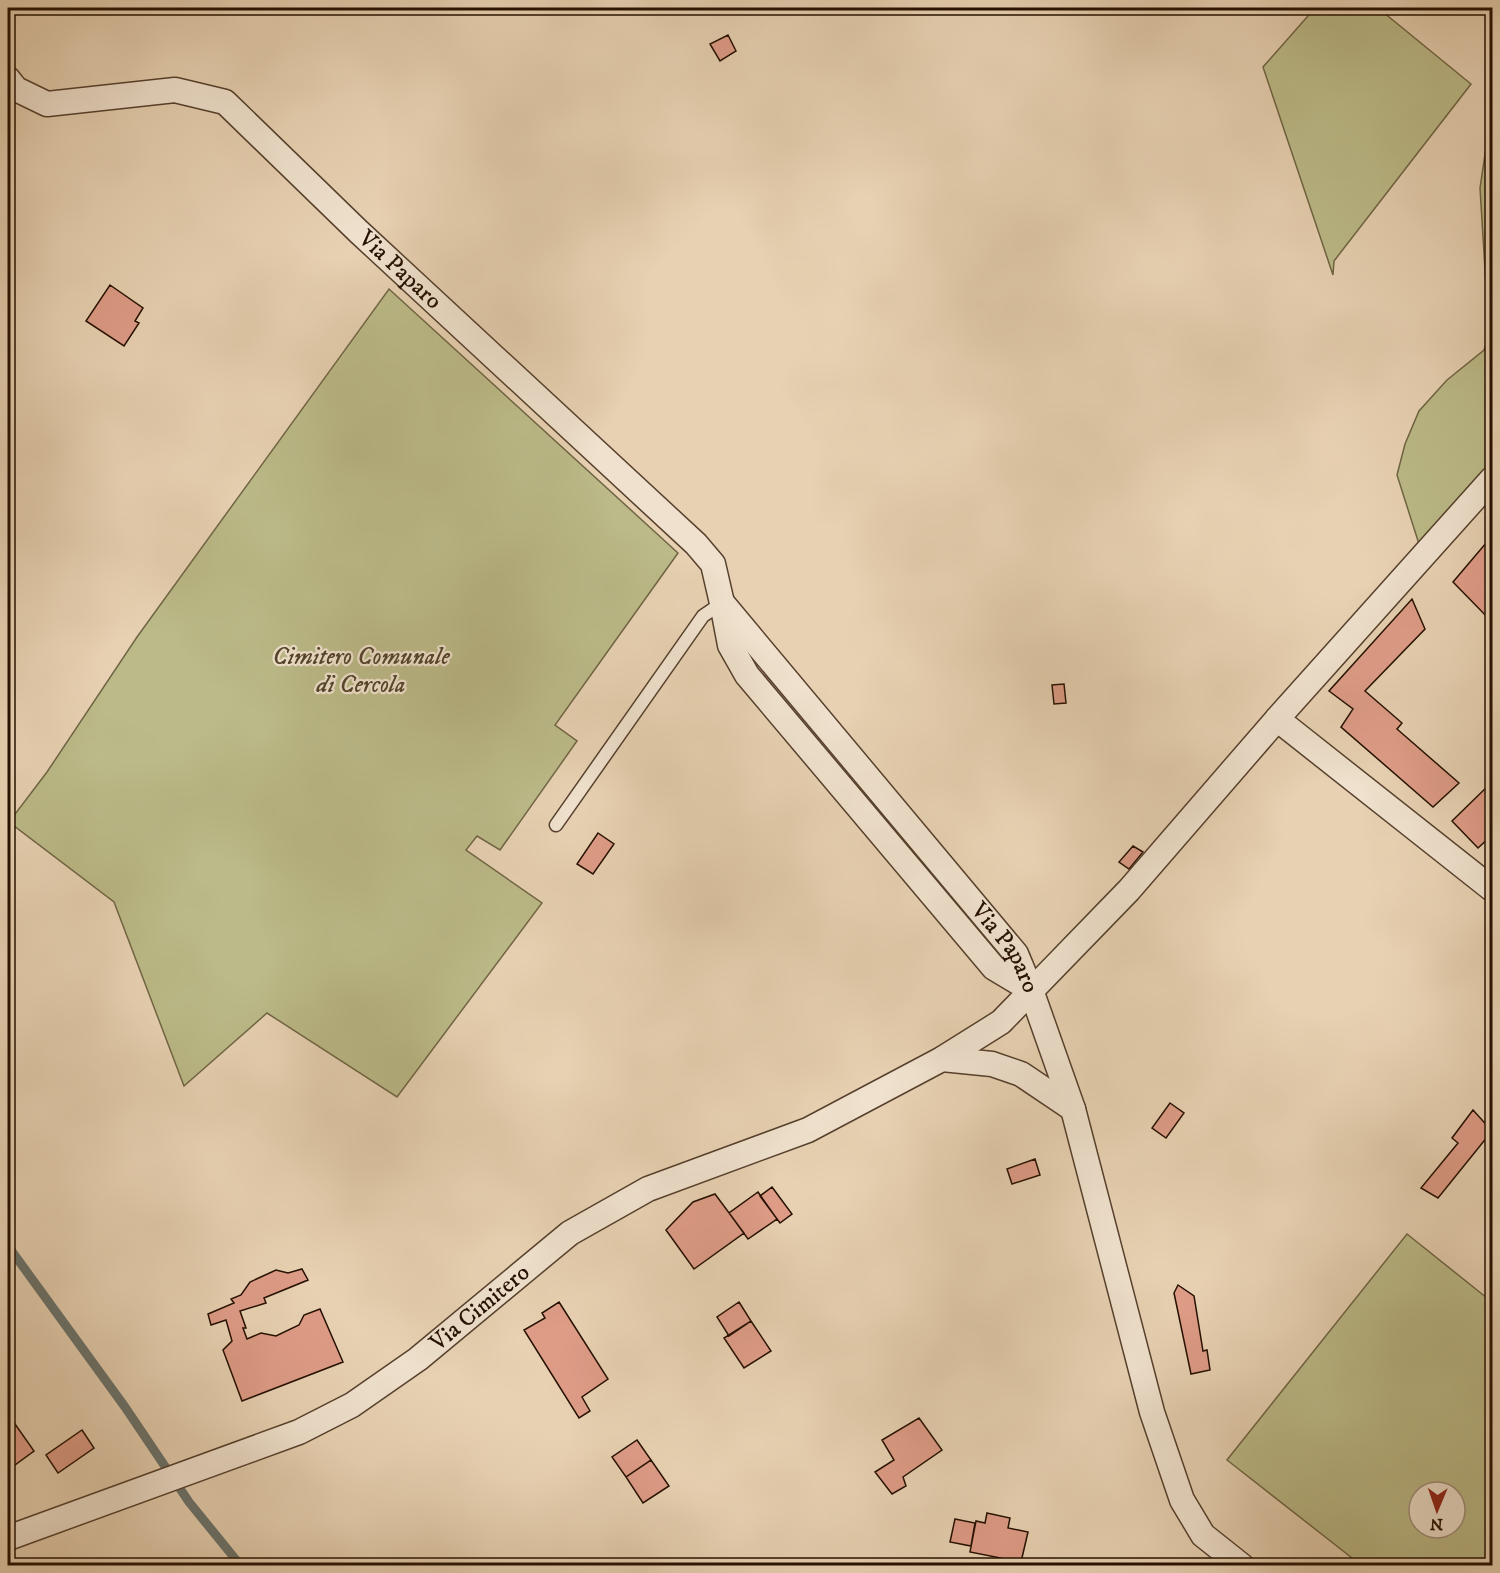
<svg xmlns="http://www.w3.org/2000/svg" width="1500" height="1573" font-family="'IM FELL DW Pica',serif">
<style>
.green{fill:#bbba88;stroke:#706544;stroke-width:1.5;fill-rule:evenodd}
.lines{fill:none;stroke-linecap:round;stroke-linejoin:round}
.stream{stroke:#6a736c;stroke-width:9}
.building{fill:#de9c87;stroke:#251001;stroke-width:1.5}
.lane-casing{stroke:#56402d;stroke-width:15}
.street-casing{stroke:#56402d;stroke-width:27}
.lane{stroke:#efe1cd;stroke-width:12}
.street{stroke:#efe1cd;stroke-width:24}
.labels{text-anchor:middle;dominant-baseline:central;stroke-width:4.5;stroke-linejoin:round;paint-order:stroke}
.street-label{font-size:24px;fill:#251001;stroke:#efe1cd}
.park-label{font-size:24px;font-style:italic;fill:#52432a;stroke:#efe1cd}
</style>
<rect width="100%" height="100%" fill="#e7d1b2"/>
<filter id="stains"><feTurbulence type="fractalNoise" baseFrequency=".00333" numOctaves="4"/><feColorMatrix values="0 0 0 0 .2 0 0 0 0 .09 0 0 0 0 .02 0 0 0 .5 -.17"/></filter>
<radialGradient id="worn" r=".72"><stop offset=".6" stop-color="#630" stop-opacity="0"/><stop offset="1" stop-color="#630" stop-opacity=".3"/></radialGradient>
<!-- green -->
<path class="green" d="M1315,8H1378L1471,84L1334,261L1333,275L1263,67Z
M1492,107V463L1419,544L1397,475L1405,444L1419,411L1447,380L1484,350L1489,335L1480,188Z
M389,289L678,553L555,725L577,741L500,850L477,836L466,850L542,903L397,1097L267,1013L184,1086L114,902L9,822L47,772L137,637Z
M1407,1234L1492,1302V1565H1361L1227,1460ZM1419,1492H1455V1528H1419Z"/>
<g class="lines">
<!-- stream -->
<path class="stream" d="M8,1246L125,1407L189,1502L241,1566"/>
</g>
<!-- building -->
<path class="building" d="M728,35L736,51L720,61L710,44Z
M110,285L143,308L135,321L139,323L124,346L86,321Z
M1492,536V622L1453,582Z
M1412,599L1425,629L1365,691L1402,723L1397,729L1459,783L1433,807L1341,727L1353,709L1329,691Z
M1064,684L1066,703L1054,704L1052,685Z
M1492,782V840L1490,837L1478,848L1452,821Z
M598,833L614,844L593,874L577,864Z
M1133,846L1143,852L1129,869L1119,862Z
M1170,1103L1184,1113L1166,1138L1152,1128Z
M1473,1110L1492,1131L1438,1198L1421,1188L1458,1143L1452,1138Z
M1035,1159L1040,1175L1012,1184L1007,1169Z
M772,1187L792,1214L780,1223L760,1196Z
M758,1192L777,1219L748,1239L729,1213Z
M715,1194L744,1233L694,1269L666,1230L693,1202Z
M302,1269L308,1280L264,1298L266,1303L240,1311L246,1328H243L247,1339L261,1333L276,1336L299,1325L304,1315L320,1309L343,1362L242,1401L223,1350L232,1341L226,1320L211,1325L208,1314L234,1303L231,1299L241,1295L250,1282L276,1270L288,1273Z
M1178,1285L1194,1296L1203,1351L1207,1350L1210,1370L1191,1374L1174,1293Z
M559,1302L608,1379L582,1397L590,1411L579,1418L524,1330L545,1318L542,1313Z
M739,1302L751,1321L729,1336L717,1317Z
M751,1321L771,1351L744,1368L724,1338Z
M8,1414L34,1451L8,1470Z
M919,1418L942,1450L903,1477L906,1486L892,1494L875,1472L894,1460L882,1440Z
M82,1430L94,1448L58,1473L46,1455Z
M637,1440L651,1460L626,1477L612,1457Z
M651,1460L669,1486L643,1503L626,1477Z
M987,1513L1010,1518L1008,1528L1028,1532L1021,1562L970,1552L976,1521L985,1523Z
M955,1519L975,1523L971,1546L950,1542Z"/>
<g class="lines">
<defs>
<path id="lane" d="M556,825L703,616L722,603"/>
<g id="street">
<path id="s1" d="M8,79L16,89L47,104L175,90L225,102L359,232L696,544L713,564L722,603L730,645L747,675L994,968L1031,990"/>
<path id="s2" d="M724,605L1016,954L1031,990L1073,1109L1152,1412L1182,1500L1203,1535L1242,1566"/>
<path d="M1277,719L1492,889"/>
<path d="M942,1059L992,1064L1021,1074L1073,1109"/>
<path id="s3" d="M8,1538L299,1432L352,1405L418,1359L570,1233L648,1189L808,1130L942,1059L1001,1022L1129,890L1277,719L1492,479"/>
</g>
</defs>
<!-- lane casing -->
<use href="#lane" class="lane-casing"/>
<!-- street casing -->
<use href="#street" class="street-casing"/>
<!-- lane -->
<use href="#lane" class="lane"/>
<!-- street -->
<use href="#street" class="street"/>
</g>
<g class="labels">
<!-- street labels -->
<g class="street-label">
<text stroke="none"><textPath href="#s1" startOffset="470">Via Paparo</textPath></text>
<text stroke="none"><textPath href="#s2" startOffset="444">Via Paparo</textPath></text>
<text stroke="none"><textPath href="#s3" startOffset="530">Via Cimitero</textPath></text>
</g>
<!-- park labels -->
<g class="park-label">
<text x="361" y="657">Cimitero Comunale<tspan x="361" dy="28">di Cercola</tspan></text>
</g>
</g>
<!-- margin -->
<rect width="1500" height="1573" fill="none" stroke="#e7d1b2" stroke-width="30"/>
<rect x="9" y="9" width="1482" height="1555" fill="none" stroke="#251001" stroke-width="3"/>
<rect x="15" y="15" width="1470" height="1543" fill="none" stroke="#251001" stroke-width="1.5"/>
<!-- north arrow -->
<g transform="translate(1437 1510) rotate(182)"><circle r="28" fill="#efe1cd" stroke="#9e8d7b" stroke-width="1.5"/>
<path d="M0-4.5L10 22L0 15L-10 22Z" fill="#8f2418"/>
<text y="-9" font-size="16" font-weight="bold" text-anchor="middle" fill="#251001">N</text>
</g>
<rect width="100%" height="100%" filter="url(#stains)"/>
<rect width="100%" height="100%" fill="url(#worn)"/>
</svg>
